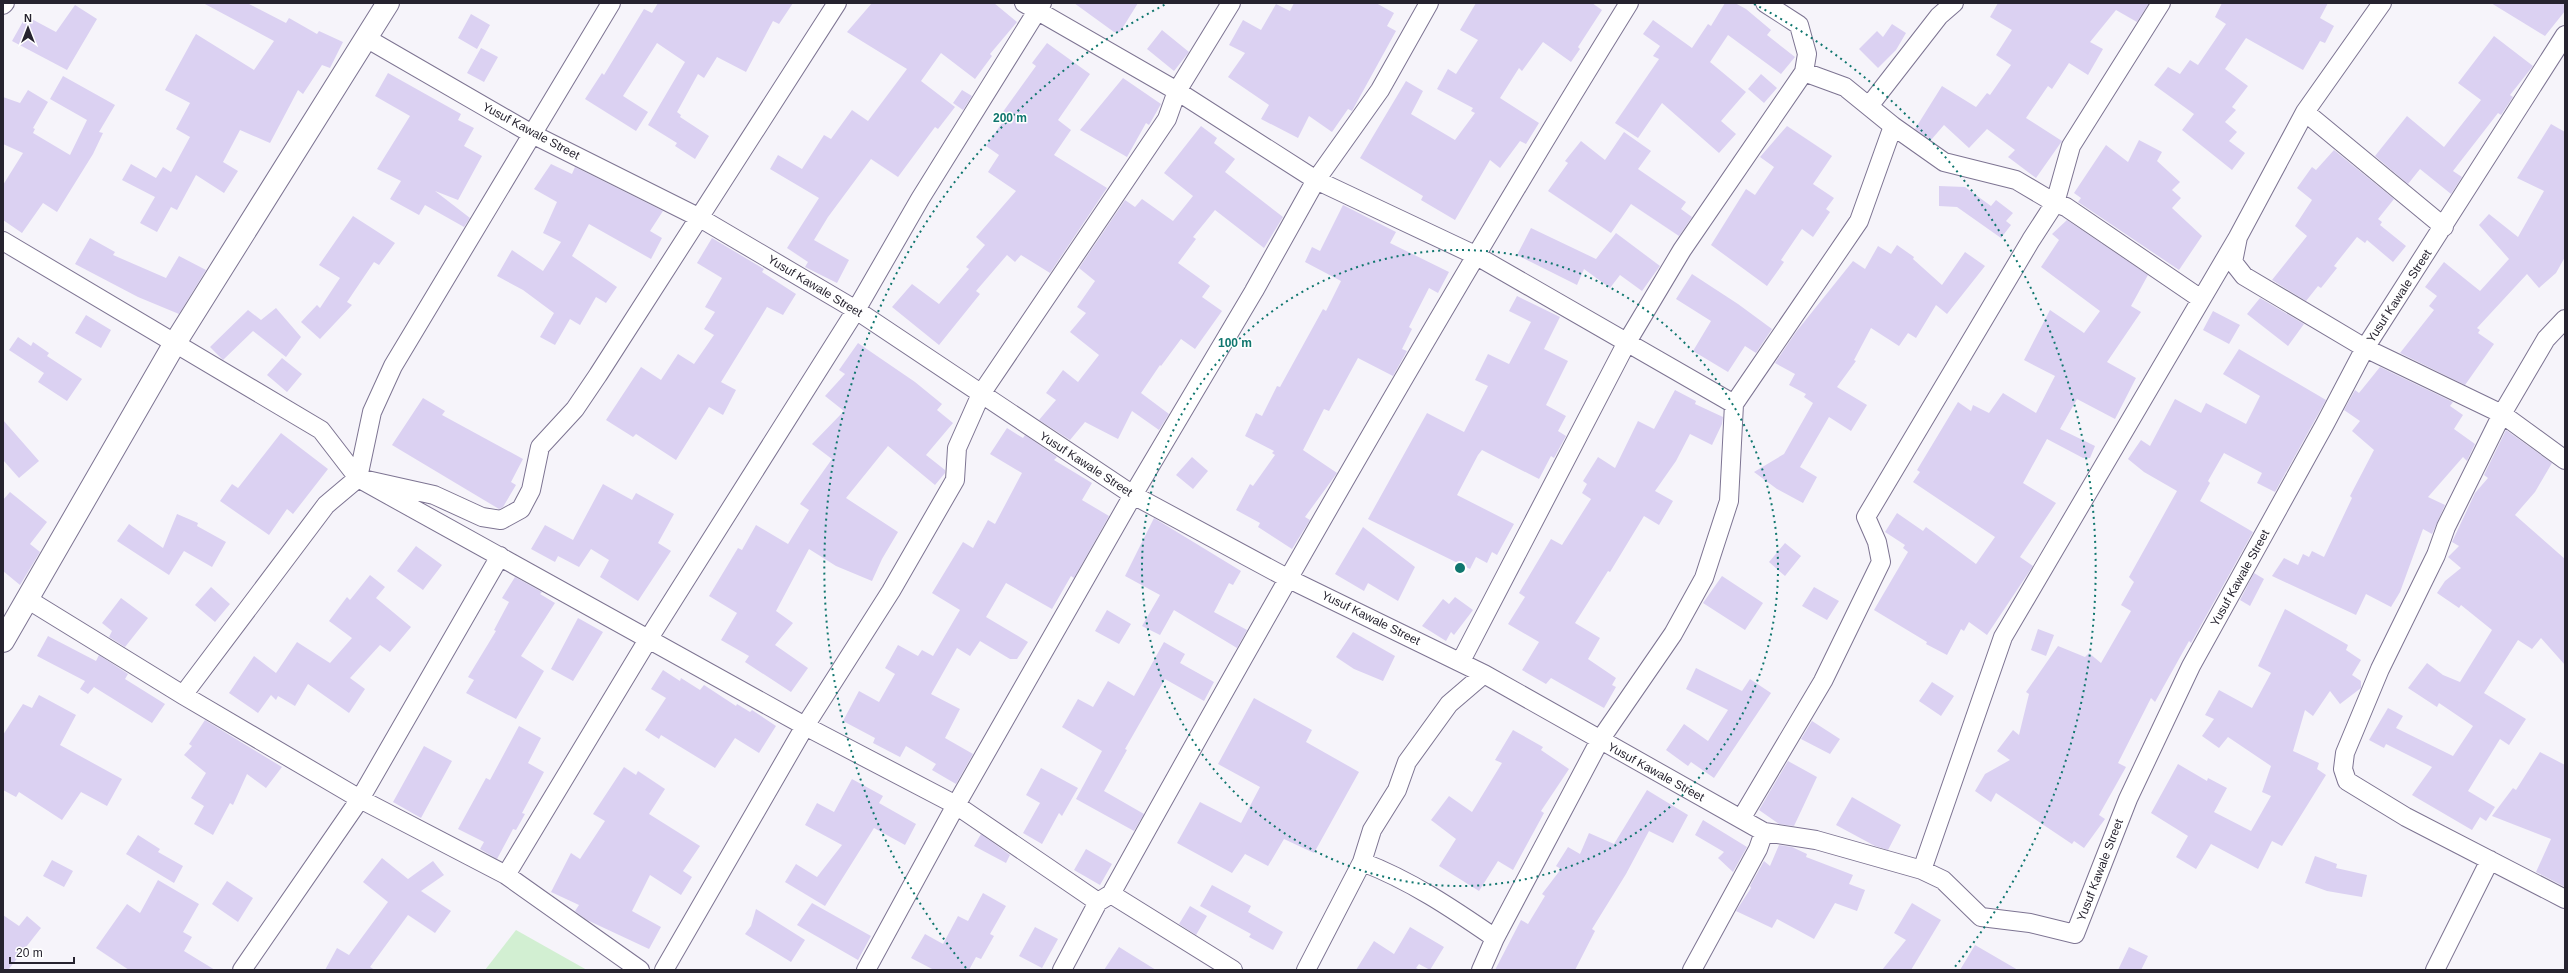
<svg xmlns="http://www.w3.org/2000/svg" width="2568" height="973" font-family="Helvetica,sans-serif">
<style>
.green{fill:#d2efd2}
.building{fill:#dbd1f2}
.lines{fill:none;stroke-linecap:round;stroke-linejoin:round}
.street-casing{stroke:#7d7492;stroke-width:20}
.secondary-casing{stroke:#7d7492;stroke-width:24}
.street{stroke:#fff;stroke-width:18}
.secondary{stroke:#fff;stroke-width:22}
.ring{fill:none;stroke:#0f766e;stroke-width:2;stroke-dasharray:2 4}
.labels{text-anchor:middle;dominant-baseline:central;stroke-width:3;stroke-linejoin:round;paint-order:stroke}
.street-label{font-size:12px;fill:#26232f;stroke:#fff}
.centre{fill:#0f766e;stroke:#fff;stroke-width:2}
.ring-label{font-size:12px;text-anchor:middle;font-weight:bold;fill:#0f766e;stroke:#fff;stroke-width:3;stroke-linejoin:round;paint-order:stroke}
</style>
<rect width="100%" height="100%" fill="#f6f4fa"/>
<!-- green -->
<path class="green" d="M516,930L587,970H485Z"/>
<!-- building -->
<path class="building" d="M203,3H247L286,23L289,18L317,34L319,31L343,42L330,68L322,65L303,94L298,90L270,143L240,130L223,162L238,171L224,193L196,175L177,210L171,207L157,232L140,223L155,197L122,180L131,164L156,178L163,167L171,172L190,137L176,129L190,103L165,90L193,39L196,34L254,70L274,41Z
M658,3H793L779,24L773,21L746,72L717,57L704,78L698,74L677,112L681,115L680,117L709,136L695,159L675,146L677,143L648,125L685,62L657,43L623,96L648,112L636,131L585,99L602,73L604,75L644,9L652,13Z
M872,3H994L1017,22L990,54L992,56L975,79L941,53L921,81L955,107L938,129L935,127L898,177L871,159L828,217L814,240L849,260L837,283L805,267L808,262L787,248L819,198L770,169L778,155L802,169L824,135L831,139L852,110L868,121L907,69L847,32Z
M1074,3H1138L1120,32H1114Z
M1294,3H1376L1394,13L1387,26L1396,31L1352,111L1348,109L1332,132L1309,116L1298,138L1261,119L1269,105L1228,77L1245,53L1229,45L1243,20L1261,30L1276,4L1290,11Z
M1476,3H1592L1602,10L1578,47L1580,49L1571,62L1543,42L1522,71L1519,68L1500,98L1539,123L1526,144L1520,141L1500,168L1490,160L1455,220L1421,200L1423,196L1360,158L1406,81L1423,91L1411,114L1455,140L1475,113L1471,111L1473,108L1437,89L1448,69L1456,74L1478,40L1460,30Z
M1725,3H1735L1746,9L1771,30L1767,35L1795,57L1781,74L1728,35L1710,62L1746,92L1721,121L1736,134L1719,153L1662,103L1638,138L1615,123L1659,59L1653,56L1660,46L1643,34L1653,20L1692,48L1708,24L1711,26Z
M1998,3H2149L2137,22L2116,10L2090,42L2103,49L2088,75L2069,63L2052,89L2048,86L2026,118L2062,141L2036,178L2008,157L2015,150L1987,129L1969,148L1944,125L1931,140L1915,129L1942,86L1976,107L1987,93L1990,95L2011,65L1996,55L2012,30L1990,17Z
M2222,3H2328L2320,18L2334,26L2325,43L2320,41L2303,70L2246,38L2225,69L2248,86L2232,107L2236,110L2225,122L2237,132L2229,141L2245,153L2232,170L2182,130L2194,114L2154,85L2168,67L2180,74L2190,60L2198,65L2226,24L2215,17Z
M2491,3H2565V11L2545,36Z
M75,5L97,19L67,70L12,41L26,16L56,32Z
M471,14L490,25L477,49L458,38Z
M1892,24L1906,33L1896,50L1878,68L1859,49L1877,31L1883,37Z
M1162,30L1189,52L1174,71L1147,49Z
M2494,36L2533,66L2510,95L2513,97L2501,115L2498,113L2453,171L2462,177L2451,194L2420,169L2408,184L2375,156L2407,116L2444,147L2481,100L2458,83Z
M1047,43L1090,74L1058,120L1071,130L1054,155L1107,188L1050,273L1021,255L1015,262L1007,255L976,291L980,294L939,345L892,307L912,284L939,304L969,269L966,267L985,245L976,237L1016,191L988,172L999,155L986,146L1002,123L997,120L1036,66L1032,63Z
M481,48L498,57L484,82L467,73Z
M388,73L461,114L458,120L474,128L464,146L482,156L458,200L435,191L470,218L464,227L425,205L419,215L390,199L401,181L377,169L410,116L375,96Z
M1761,74L1777,88L1764,103L1748,89Z
M63,76L115,105L99,132L103,133L93,154L57,212L43,203L22,233L3,220V185L23,153L3,144V97L20,103L28,90L48,102L33,128L35,129L33,133L70,155L87,120L50,99Z
M1123,78L1161,104L1149,125L1146,123L1127,157L1080,130Z
M962,90L972,96L963,110L953,103Z
M2551,124L2565,132V257L2556,273L2539,288L2527,274L2477,328L2480,330L2478,333L2494,344L2465,385L2400,353L2434,310L2429,306L2437,296L2425,287L2444,262L2480,291L2509,259L2479,225L2489,214L2518,237L2544,191L2517,178Z
M1201,126L1217,138L1214,143L1235,159L1225,172L1283,217L1264,248L1215,210L1193,237L1196,239L1178,263L1210,286L1202,297L1222,311L1195,349L1181,339L1161,366L1160,365L1141,393L1169,414L1159,430L1132,411L1118,439L1085,422L1070,440L1039,420L1056,400L1046,393L1063,370L1078,382L1099,355L1070,332L1086,313L1077,307L1095,281L1079,268L1125,200L1135,207L1142,199L1173,221L1193,196L1164,173Z
M1787,126L1832,156L1813,184L1834,198L1826,209L1830,212L1813,237L1802,229L1781,260L1784,262L1767,286L1711,245L1746,189L1755,195L1774,167L1760,157Z
M1624,132L1651,151L1638,169L1686,202L1681,209L1692,217L1679,236L1631,204L1611,233L1548,191L1568,163L1565,161L1581,141L1605,160Z
M2139,140L2162,152L2157,161L2180,182L2172,190L2181,198L2172,208L2202,236L2179,270L2078,202L2081,198L2074,193L2106,145L2128,162Z
M2334,150L2394,199L2378,219L2382,222L2380,225L2406,246L2393,262L2367,240L2365,243L2357,237L2334,266L2337,268L2321,288L2318,286L2306,301L2272,280L2307,236L2295,226L2312,200L2297,188L2312,167L2316,170Z
M551,164L572,174L575,167L663,211L650,231L662,238L651,259L589,224L572,256L617,287L606,303L596,297L580,325L570,319L555,345L540,337L554,313L523,290L497,276L512,250L543,271L561,242L543,233L557,202L534,189Z
M1939,186L1965,187L1991,206L1996,200L2013,213L2006,221L2011,225L2001,238L1957,207L1939,206Z
M1343,205L1396,232L1390,243L1449,272L1438,293L1429,288L1409,327L1412,329L1402,349L1407,351L1393,376L1358,358L1329,411L1324,409L1303,450L1337,473L1305,517L1310,520L1292,549L1258,527L1260,523L1236,510L1250,484L1253,486L1275,455L1272,453L1274,451L1245,436L1256,413L1262,416L1277,386L1280,387L1323,309L1326,311L1341,281L1305,262L1312,247L1320,251Z
M353,216L395,243L379,265L374,262L347,302L352,305L320,339L301,322L317,305L320,308L340,278L319,265Z
M2067,220L2148,275L2131,306L2141,312L2107,362L2136,378L2115,419L2077,399L2060,429L2095,446L2090,458H2083L2047,439L2023,483L2056,503L2020,557L2033,566L1987,635L1969,622L1964,631L1961,629L1947,655L1926,644L1927,642L1874,610L1908,552L1903,548L1905,545L1885,532L1897,513L1923,531L1926,527L1976,564L1995,537L1913,482L1920,472L1917,470L1958,402L1971,411L1973,405L1989,413L2003,393L2036,413L2055,376L2024,360L2050,310L2084,333L2100,311L2041,267L2059,240L2052,234Z
M1531,228L1596,259L1616,233L1660,266L1642,291L1620,275L1610,288L1584,269L1577,285L1517,255Z
M90,238L115,252L113,255L166,278L179,256L206,270L179,314L138,297L75,264Z
M712,238L764,269L762,272L796,294L783,315L767,307L721,382L736,390L723,415L709,407L676,460L636,434L633,437L606,420L641,367L661,380L678,354L694,364L714,335L704,329L715,312L705,307L722,278L697,263Z
M1897,245L1914,257L1913,259L1942,285L1965,252L1985,266L1947,314L1936,305L1916,338L1908,333L1899,346L1871,328L1854,360L1856,361L1837,387L1867,405L1851,431L1829,417L1800,467L1817,477L1803,503L1777,489L1754,472L1784,454L1813,403L1804,397L1806,394L1789,385L1795,374L1775,363L1796,332L1853,261L1865,269L1878,246L1891,254Z
M1692,274L1738,304L1772,329L1756,353L1745,346L1728,372L1693,351L1711,321L1676,299Z
M1517,296L1560,317L1544,349L1568,361L1546,405L1566,416L1558,431L1566,436L1554,458L1551,456L1539,479L1482,450L1478,455L1457,495L1514,524L1497,555L1492,552L1487,563L1476,557L1470,569L1368,519L1427,413L1464,432L1488,386L1475,380L1488,354L1509,364L1531,322L1509,311Z
M2260,298L2304,324L2288,346L2247,314Z
M276,308L301,337L286,357L253,331L223,360L210,347L248,310L261,320Z
M2213,311L2240,325L2229,344L2203,330Z
M86,315L111,330L101,348L75,333Z
M18,337L31,346L33,342L49,353L47,356L82,379L67,401L38,382L44,373L9,350Z
M858,343L915,382L942,404L937,410L953,423L926,455L945,470V473L935,485L888,446L846,498L898,532L882,559L872,581L836,566L809,549L776,611L793,623L775,645L808,668L791,692L745,662L749,656L721,640L737,613L709,596L738,548L742,550L756,525L788,544L809,510L800,504L832,459L812,444L844,411L825,396L845,374L839,370Z
M2239,349L2326,400L2275,492L2257,483L2262,473L2224,453L2208,481L2210,483L2200,501L2253,532L2191,643L2189,641L2155,702L2151,698L2118,763L2126,767L2099,815L2105,819L2084,848L2074,841L2072,844L1996,793L1991,802L1975,791L1985,774L2010,760L1997,751L2013,730L2019,735L2029,694L2026,692L2058,646L2085,657L2089,653L2101,663L2131,611L2121,605L2134,582L2129,577L2177,491L2144,472L2128,459L2141,440L2150,446L2175,399L2201,413L2206,403L2246,424L2260,396L2223,374Z
M282,358L302,374L287,392L267,375Z
M2380,367L2453,402L2450,406L2463,415L2454,429L2475,444L2467,461L2463,457L2428,497L2445,505L2432,534L2423,529L2400,592L2391,607L2366,594L2356,615L2272,576L2284,558L2298,565L2303,554L2309,557L2312,551L2324,557L2352,498L2350,496L2374,450L2352,431L2360,421L2344,410L2355,390L2359,393Z
M1675,390L1696,401L1695,404L1723,417L1722,424L1712,445L1690,434L1676,461L1655,491L1673,501L1659,525L1644,516L1610,572L1608,571L1575,623L1600,638L1588,659L1616,678L1612,685L1616,687L1604,708L1551,678L1546,684L1522,670L1539,642L1508,624L1525,597L1519,593L1551,539L1562,545L1591,499L1582,493L1587,484L1583,481L1598,457L1615,468L1638,421L1654,429Z
M423,398L445,411L442,415L523,459L511,482L516,485L503,507L499,509L392,445Z
M3,420L39,461L19,478L3,460Z
M1007,428L1023,438L1025,435L1057,457L1054,460L1092,483L1082,500L1109,516L1074,578L1071,576L1052,609L1006,583L986,617L1028,642L1017,659H1010L980,641L970,656L957,648L931,694L960,709L945,738L973,754L956,784L932,770L936,764L906,746L900,757L873,743L875,738L843,721L859,691L879,702L895,674L885,668L898,645L918,656L922,650L933,656L960,610L932,593L963,542L973,548L988,520L995,524L1022,473L990,454Z
M2506,430L2552,463L2535,492L2515,515L2565,559V665L2541,638L2532,649L2518,640L2484,693L2526,719L2509,745L2500,739L2468,791L2495,807L2486,821L2480,817L2472,830L2412,795L2432,767L2386,744L2384,748L2369,740L2388,708L2403,716L2396,728L2453,756L2473,726L2439,703L2437,707L2408,688L2427,663L2443,675L2460,682L2492,630L2461,605L2459,608L2437,593L2445,581L2461,568L2448,557L2459,546L2452,542L2475,493L2488,478L2484,475Z
M281,433L328,469L293,514L287,509L269,535L220,501L232,484L238,488Z
M1192,457L1208,471L1193,489L1176,475Z
M603,484L632,500L636,493L674,514L658,543L671,551L638,601L600,577L609,560L591,549L579,567L558,556L555,562L531,549L545,525L573,540Z
M10,492L47,522L30,544L40,552L20,585L3,571V500Z
M177,514L198,523L197,526L226,542L212,567L184,551L169,575L117,541L129,524L163,548Z
M1154,518L1241,571L1233,585L1229,583L1214,612L1247,630L1237,648L1174,610L1160,635L1142,626L1160,595L1125,576Z
M1363,527L1415,567L1398,601L1368,583L1364,591L1335,574Z
M1785,543L1801,556L1785,576L1769,562Z
M416,546L442,565L423,590L397,571Z
M2254,573L2264,579L2250,606L2240,600Z
M370,575L385,587L376,598L411,627L390,652L380,645L350,678L365,689L349,713L308,684L295,706L278,696L276,700L271,695L258,713L229,693L254,656L276,673L297,642L330,663L352,638L329,621L347,597L350,600Z
M1722,576L1763,603L1745,630L1703,603Z
M515,577L542,592L540,594L555,603L521,656L544,671L516,719L466,693L474,680L468,677L496,631L494,630L509,602L502,598Z
M211,587L230,604L215,622L195,605Z
M1814,587L1839,601L1827,620L1802,606Z
M1455,597L1473,610L1454,635L1451,632L1446,641L1422,626L1443,599L1449,604Z
M121,598L148,618L125,647L109,637L112,631L102,623Z
M2285,609L2348,645L2346,650L2361,660L2352,675L2361,681V688L2340,704L2330,691L2313,716L2305,710L2293,751L2319,763L2317,769L2326,775L2282,846L2272,841L2258,869L2211,844L2196,869L2176,857L2188,836L2151,813L2178,764L2207,781L2208,778L2227,788L2214,812L2251,831L2271,796L2262,792L2271,766L2228,737L2219,748L2202,736L2214,719L2205,715L2219,690L2252,708L2271,673L2258,666Z
M1107,610L1131,624L1119,644L1095,631Z
M578,618L603,632L573,681L551,669Z
M2038,629L2054,635L2046,656L2031,650Z
M1353,632L1395,656L1383,681L1354,669L1336,657Z
M48,636L96,661L99,655L128,674L125,679L165,704L152,723L94,687L88,694L80,689L85,681L37,656Z
M1164,642L1185,654L1180,663L1214,682L1204,701L1165,679L1125,749L1127,750L1104,791L1144,814L1134,831L1076,799L1102,751L1062,727L1078,699L1093,707L1108,681L1134,696Z
M1696,668L1742,691L1750,679L1771,693L1714,778L1691,762L1688,766L1666,750L1684,724L1708,741L1728,710L1686,689Z
M663,670L680,681L681,678L700,690L704,685L736,706L737,704L750,712L752,710L776,726L759,753L735,738L715,768L661,735L659,739L645,730L666,698L651,689Z
M1932,682L1954,696L1941,716L1919,701Z
M39,695L76,715L60,745L122,779L107,806L81,792L62,820L19,792L16,797L3,790V735L23,704L32,708Z
M1254,698L1312,730L1306,742L1359,772L1314,853L1284,839L1268,866L1245,854L1232,873L1177,843L1200,802L1241,823L1260,787L1218,764Z
M205,720L282,767L266,788L247,774L233,805L230,803L213,835L194,824L204,806L191,798L206,773L184,755L192,746L189,744Z
M1812,721L1840,739L1830,754L1801,739Z
M519,726L541,738L528,763L544,772L522,813L525,814L516,830L513,829L497,859L480,849L484,842L458,829L486,778L490,780Z
M1513,730L1543,747L1541,750L1569,769L1541,811L1544,813L1513,870L1498,861L1479,891L1439,866L1456,839L1431,820L1449,796L1472,812L1502,763L1495,760Z
M424,746L452,761L421,818L393,802Z
M2540,752L2565,765V887L2536,872L2551,839L2492,816L2513,788L2516,790Z
M1788,761L1817,777L1794,826L1779,824L1759,810Z
M624,767L636,775L638,771L665,789L649,814L700,846L683,871L692,877L681,895L650,875L632,911L661,927L649,949L587,920L575,911L579,905L551,892L571,853L580,859L605,821L593,814Z
M1041,768L1078,788L1062,816L1059,813L1042,844L1023,833L1040,803L1026,795Z
M852,779L883,796L879,803L916,824L905,845L874,828L825,906L785,882L796,864L817,877L842,845L805,825L817,803L834,812Z
M1647,790L1688,815L1673,843L1649,831L1626,874L1592,929L1595,931L1575,970H1495L1521,920L1528,924L1545,896L1542,894L1561,869L1556,866L1568,847L1580,854L1589,833L1614,844Z
M1852,797L1901,825L1888,850L1875,846L1836,825Z
M1703,820L1747,847L1733,872L1718,858L1724,852L1695,835Z
M981,834L1010,855L1006,863L974,846Z
M138,835L160,849L158,852L183,866L174,883L126,854Z
M1779,845L1792,847L1807,854L1806,857L1853,875L1849,884L1865,890L1857,911L1835,903L1814,939L1777,919L1772,928L1736,911L1751,888L1750,886L1764,861L1770,866Z
M1086,849L1112,864L1100,885L1074,870Z
M2315,856L2337,864L2336,868L2367,875L2362,897L2327,891L2305,883Z
M382,858L408,879L433,861L444,875L421,891L451,911L435,933L408,915L370,967L375,970H325L337,948L349,955L388,902L363,882Z
M52,860L73,871L64,887L43,876Z
M158,880L199,904L183,932L192,937L184,951L215,970H129L96,948L127,904L140,913Z
M227,881L253,898L238,922L212,904Z
M1212,885L1251,906L1248,912L1283,932L1273,950L1249,937L1251,934L1200,906Z
M983,893L1006,906L990,934L994,936L981,959L976,957L969,970H934L911,958L925,934L943,944L958,916L968,921Z
M812,903L871,936L858,960L797,925Z
M1912,903L1941,920L1911,970H1882L1906,940L1894,933Z
M1190,906L1207,916L1196,935L1179,924Z
M756,909L805,940L791,962L745,934L751,926Z
M3,915L19,926L27,916L41,928L8,970H3Z
M1035,927L1058,939L1042,968L1019,956Z
M1410,927L1444,947L1430,970L1419,964L1416,968L1420,970H1356L1374,941L1394,954Z
M1975,945L2018,970H1960Z
M1119,947L1156,970H1104Z
M2129,947L2148,956L2141,970H2118Z"/>
<g class="lines">
<defs>
<path id="street" d="M1024,3L1177,91L1316,180L1475,255L1734,404L1729,501L1704,578L1673,634L1600,740L1495,938L1481,970
M2382,3L2305,112L2238,237L2233,262L2244,276L2365,348L2502,414L2565,460
M3,5L5,3
M366,38L532,134L700,218L856,310L1133,495L1287,578L1484,674L1764,832L1816,840L1922,870L1943,880L1981,917L2030,923L2075,934L2128,799L2191,666L2325,424L2365,348L2565,35
M1804,72L1845,87L1893,126L1944,162L2016,180L2055,203L2071,146L2161,3
M1869,106L1939,16L1954,3
M2305,112L2444,227
M3,241L321,430L358,478L805,726L956,805L1098,902
M2565,319L2546,339L2502,414L2446,527L2436,555L2380,669L2345,753L2343,769L2347,781L2406,817L2565,899
M1734,404L1859,221L1893,126
M358,478L372,412L393,366L611,3
M27,599L183,695L360,799L506,875L640,970
M1461,661L1627,342L1682,250L1804,72L1807,54L1799,25L1765,3
M183,695L326,505L358,478L434,495L482,517L501,520L521,509L531,490L540,447L575,409L598,375L837,3
M1741,819L1823,681L1881,562L1877,542L1866,517L2031,240L2055,203L2066,207L2201,299
M1362,862L1372,830L1397,790L1407,762L1449,704L1484,674
M1922,870L2003,637L2238,237
M506,875L649,638L856,310L920,199L1042,3
M1111,894L1233,970
M242,970L360,799L500,556
M664,970L805,726L891,591L955,480L957,448L981,394L1167,119L1177,91L1231,3
M866,970L956,805L1133,495L1254,291L1316,180L1380,90L1429,3
M1062,970L1098,902L1111,894C1278,593 1448,295 1629,3
M1306,970L1362,862C1410,880 1453,909 1495,938
M1692,970L1758,849L1764,832
M2435,970L2490,860"/>
<path id="secondary" d="M3,641L175,343L388,3"/>
</defs>
<!-- street casing -->
<use href="#street" class="street-casing"/>
<!-- secondary casing -->
<use href="#secondary" class="secondary-casing"/>
<!-- street -->
<use href="#street" class="street"/>
<!-- secondary -->
<use href="#secondary" class="secondary"/>
</g>
<!-- distance rings -->
<g class="ring">
<circle cx="1460" cy="568" r="318"/>
<path d="M966 968A636 636 0 0 1 1166 4M1754 4A636 636 0 0 1 1954 968"/>
</g>
<g class="labels">
<!-- street labels -->
<g class="street-label">
<text transform="translate(531 131) rotate(28)">Yusuf Kawale Street</text>
<text transform="translate(815 286) rotate(31)">Yusuf Kawale Street</text>
<text transform="translate(2399 296) rotate(-57)">Yusuf Kawale Street</text>
<text transform="translate(1086 464) rotate(33)">Yusuf Kawale Street</text>
<text transform="translate(2240 578) rotate(-61)">Yusuf Kawale Street</text>
<text transform="translate(1371 618) rotate(26)">Yusuf Kawale Street</text>
<text transform="translate(1656 772) rotate(29)">Yusuf Kawale Street</text>
<text transform="translate(2100 870) rotate(-69)">Yusuf Kawale Street</text>
</g>
</g>
<circle cx="1460" cy="568" r="6" class="centre"/>
<g class="ring-label">
<text x="1010" y="122">200 m</text>
<text x="1235" y="347">100 m</text>
</g>
<!-- border -->
<rect width="2568" height="973" fill="none" stroke="#26232f" stroke-width="8"/>
<!-- north arrow -->
<g transform="translate(28 28)" stroke="#ffffff" stroke-width="3" paint-order="stroke">
<path d="M0-3L7 15L0 10L-7 15Z" fill="#26232f"/>
<text y="-6" font-size="11" font-weight="bold" text-anchor="middle" fill="#26232f">N</text>
</g>
<!-- scale -->
<path d="M10 957v6h64v-6" fill="none" stroke="#26232f" stroke-width="2"/>
<text x="16" y="957" font-size="12" fill="#26232f" stroke="#ffffff" stroke-width="3" paint-order="stroke">20 m</text>
</svg>
